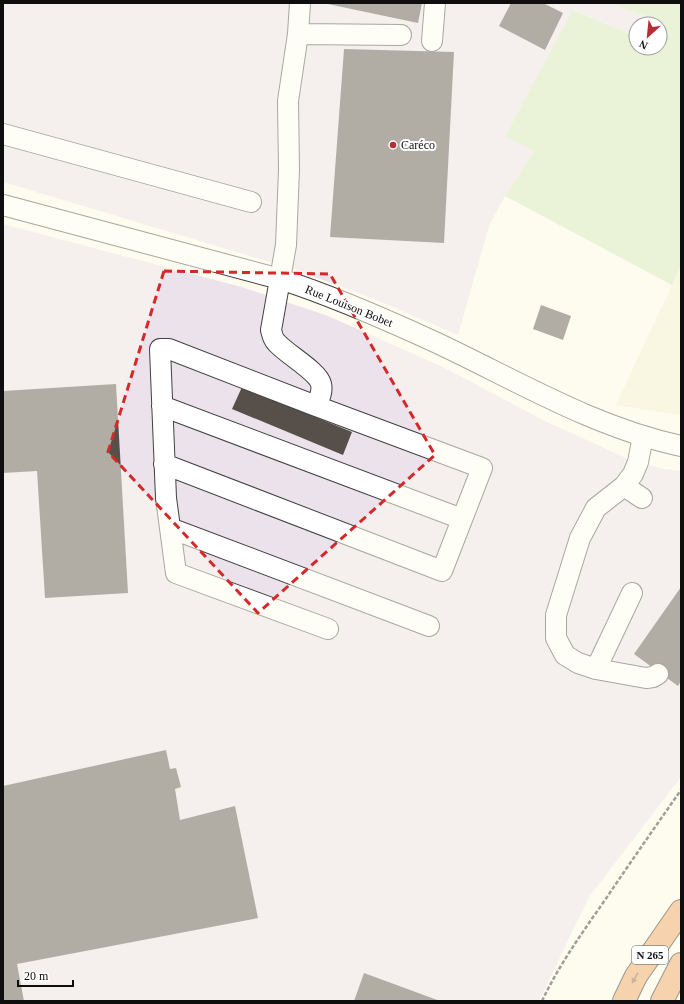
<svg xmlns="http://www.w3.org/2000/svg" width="684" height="1004" font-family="'Times New Roman',serif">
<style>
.industrial{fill:#ebe2ec}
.farmland{fill:#f3f0d0}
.green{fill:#d2e7ba}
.building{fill:#564f4a}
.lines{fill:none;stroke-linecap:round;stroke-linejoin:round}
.minor-casing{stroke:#414141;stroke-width:22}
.highway-casing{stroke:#1f1f1f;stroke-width:24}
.path{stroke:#303030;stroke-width:2.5;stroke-dasharray:4 2;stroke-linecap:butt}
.minor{stroke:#fff;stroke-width:20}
.highway{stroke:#ee9f5e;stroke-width:22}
.oneway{fill:#895e3a}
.marked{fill:none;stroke:#d62828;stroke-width:3;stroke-dasharray:8 5;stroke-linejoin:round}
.poi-dot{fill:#b82c33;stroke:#fff;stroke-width:1.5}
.labels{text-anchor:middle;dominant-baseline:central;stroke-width:4;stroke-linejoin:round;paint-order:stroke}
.shield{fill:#fff;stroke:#565656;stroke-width:1}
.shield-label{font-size:11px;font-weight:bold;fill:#0e0e0e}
.poi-label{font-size:12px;fill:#0e0e0e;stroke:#fff;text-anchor:start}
.street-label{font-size:12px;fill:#0e0e0e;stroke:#fff}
</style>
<rect width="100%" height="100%" fill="#fefbef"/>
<!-- industrial -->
<path class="industrial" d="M3,3H611L657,21L656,24H636V37L574,10L505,136L534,151L505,196L489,226L458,335L369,297L293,269L3,182Z
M3,224L245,288L328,316L445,368L545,421L628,459L663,469L681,471V777L589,897L539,1001H3Z"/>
<!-- farmland -->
<path class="farmland" d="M681,266V415L616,405L672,285Z"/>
<!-- green -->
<path class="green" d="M611,3H681V266L672,285L505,196L534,151L505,136L573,10L636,37V48H660V24H656L657,21Z"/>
<!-- building -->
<path class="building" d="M323,3H422L418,23Z
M511,3H543L563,13L545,50L499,26Z
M344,49L454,52L444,243L330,237Z
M541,305L571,316L563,340L533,329Z
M116,384L128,593L45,598L37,471L3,473V391Z
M242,387L352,432L343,455L232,409Z
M681,587V681L678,686L634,654Z
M166,750L170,769L176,768L181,787L175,789L180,820L235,806L258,918L17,964L24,1001H3V786Z
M364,973L440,1001H354Z"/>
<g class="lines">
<defs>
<path id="minor" d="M298,34L300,3
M432,41L435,3
M3,134L251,202
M3,205L280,279C333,296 385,319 435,342C516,380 593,427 681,446
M162,406L462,519
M643,436L638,462L633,474L624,486L596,508L580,538L556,615V638L565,655L578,663L596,669L646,678L653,677L658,674
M164,464L442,571L482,468L316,406
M624,486L642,498
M170,528L429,626
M328,629L176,573L166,498L160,349H169L316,406C319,399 323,392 321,384C318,371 286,354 276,342C273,339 272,334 271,330L286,245L289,170L288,101L298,34L401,35
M596,669L632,593"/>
<path id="highway" d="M624,1001L636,976L681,911
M662,1001L681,964"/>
</defs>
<!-- minor casing -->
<use href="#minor" class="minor-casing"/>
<!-- highway casing -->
<use href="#highway" class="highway-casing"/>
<!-- path -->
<path class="path" d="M542,1001C559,965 582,933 605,900C630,863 655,827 681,790"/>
<!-- minor -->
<use href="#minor" class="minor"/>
<!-- highway -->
<use href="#highway" class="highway"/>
</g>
<!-- one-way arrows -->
<defs><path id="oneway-solid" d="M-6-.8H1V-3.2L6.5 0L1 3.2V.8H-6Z"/></defs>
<use class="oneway" href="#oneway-solid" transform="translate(635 978) rotate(119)"/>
<!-- marked area -->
<path d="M0 0H684V1004H0ZM164,271L330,274L435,455L258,613L108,452Z" fill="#fefbef" fill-opacity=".55" fill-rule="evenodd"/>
<path class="marked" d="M164,271L330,274L435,455L258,613L108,452Z"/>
<!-- markers -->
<circle class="poi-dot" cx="393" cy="145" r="4"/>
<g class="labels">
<!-- shield labels -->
<rect class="shield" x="632" y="946" width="36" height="18" rx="3"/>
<g class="shield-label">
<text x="650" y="955">N 265</text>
</g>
<!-- poi labels -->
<g class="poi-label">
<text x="401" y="145">Caréco</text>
</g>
<!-- street labels -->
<g class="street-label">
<text transform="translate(349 306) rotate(22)">Rue Louison Bobet</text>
</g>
</g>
<!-- border -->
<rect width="684" height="1004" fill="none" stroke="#0e0e0e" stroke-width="8"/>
<!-- north arrow -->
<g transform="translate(648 36) rotate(207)"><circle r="19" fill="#ffffff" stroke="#9f9f9f"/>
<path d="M0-3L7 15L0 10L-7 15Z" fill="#b82c33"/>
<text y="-6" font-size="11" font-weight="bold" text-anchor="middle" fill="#0e0e0e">N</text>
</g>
<!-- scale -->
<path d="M18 980v6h55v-6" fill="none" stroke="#0e0e0e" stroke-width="2"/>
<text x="24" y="980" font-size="12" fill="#0e0e0e" stroke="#ffffff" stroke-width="3" paint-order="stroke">20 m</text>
</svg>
